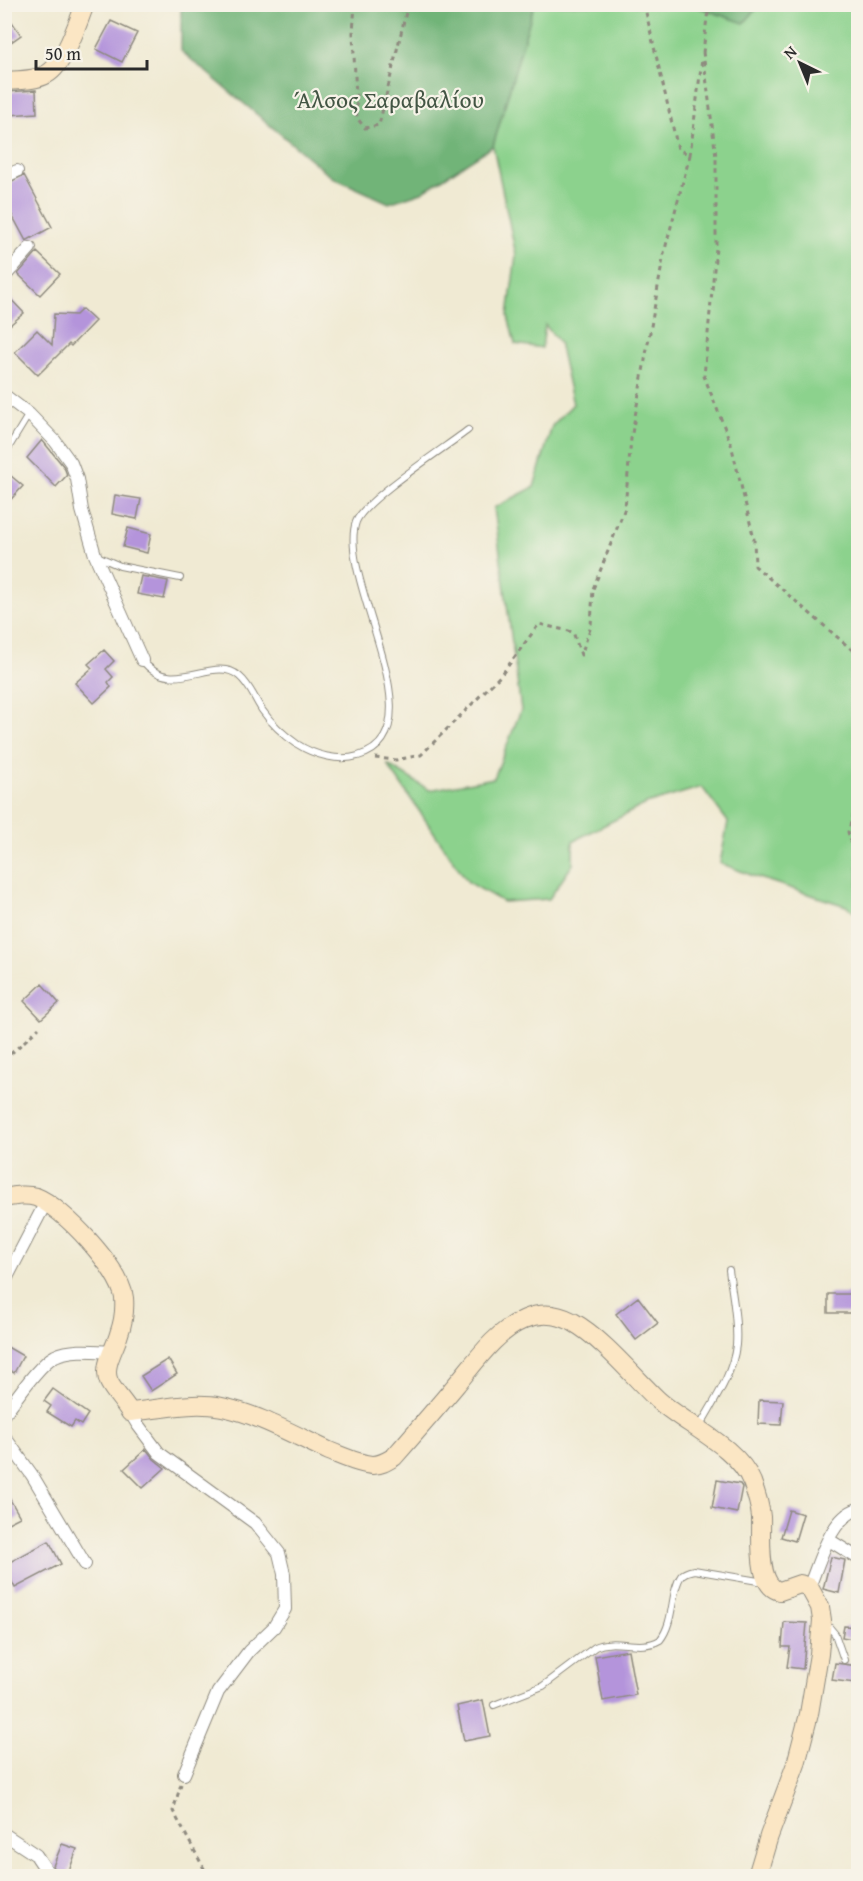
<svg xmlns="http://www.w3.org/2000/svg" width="863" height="1881" font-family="'Gentium Book Plus',serif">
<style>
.green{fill:#8cd28d;stroke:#5c7e5c;stroke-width:1.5}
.forest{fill:#71b478;stroke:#4e7052;stroke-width:1.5}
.building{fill:#b494db}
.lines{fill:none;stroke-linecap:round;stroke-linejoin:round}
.lane-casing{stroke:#8e8a7f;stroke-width:8}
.street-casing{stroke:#8e8a7f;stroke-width:14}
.secondary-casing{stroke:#8e8a7f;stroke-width:20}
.path{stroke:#8e8a7f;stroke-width:3;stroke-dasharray:4.5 4.5;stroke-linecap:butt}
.lane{stroke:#fff;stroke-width:6}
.street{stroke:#fff;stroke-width:12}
.secondary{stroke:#fbe6c4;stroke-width:18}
.labels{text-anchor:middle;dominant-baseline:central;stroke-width:4.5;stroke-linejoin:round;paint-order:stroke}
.park-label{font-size:24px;fill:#435544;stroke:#f7f3e8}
</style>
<rect width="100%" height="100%" fill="#f7f3e8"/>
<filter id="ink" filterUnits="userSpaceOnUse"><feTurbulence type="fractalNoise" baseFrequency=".0167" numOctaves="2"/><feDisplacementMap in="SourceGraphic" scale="12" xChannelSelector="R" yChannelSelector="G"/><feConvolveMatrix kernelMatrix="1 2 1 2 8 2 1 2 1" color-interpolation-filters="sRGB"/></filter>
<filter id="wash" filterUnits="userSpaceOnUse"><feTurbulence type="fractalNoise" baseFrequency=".008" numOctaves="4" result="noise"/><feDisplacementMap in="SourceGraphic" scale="24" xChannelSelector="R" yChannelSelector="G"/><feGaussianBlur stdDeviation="1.35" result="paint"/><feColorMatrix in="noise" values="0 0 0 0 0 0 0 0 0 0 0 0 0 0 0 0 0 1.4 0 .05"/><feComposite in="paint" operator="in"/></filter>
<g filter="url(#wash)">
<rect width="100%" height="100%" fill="#f0ead3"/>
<!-- green -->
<path class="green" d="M534,5H692L744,23L760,5H858V915L846,906L756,877L720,863L728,822L702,787L646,804L573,841V864L549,899L503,902L468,882L387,764L429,790L494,778L521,710L494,508L534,487L552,426L573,404L559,342L545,325L542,348L515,344L508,316L516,255L493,146Z"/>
<!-- forest -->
<path class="forest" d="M181,5V4L534,5L493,146L422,192L389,203L332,177L181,51Z
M692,5H760L744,23Z"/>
<g id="blocks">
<!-- building -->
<path class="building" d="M111,21L137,33L122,62L96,49Z
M12,22L21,35L4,47V28Z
M36,90L37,113L9,115L8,92Z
M24,175L52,227L26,241L4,200V185Z
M37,252L60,274L40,295L18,274Z
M4,292L24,313L4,330Z
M82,309L95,321L71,346L69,344L38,375L15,352L37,330L52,345L54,314L76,315Z
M42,440L64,467L67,475L56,487L27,458Z
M4,470L23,486L4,507Z
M115,495L141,499L137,519L112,514Z
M128,528L151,534L147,553L123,547Z
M141,576L168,581L164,599L137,594Z
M104,650L114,661L106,669L113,677L108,682L111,687L94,703L75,683L92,668L88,664Z
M42,984L59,1003L41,1019L24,1001Z
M828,1294H856V1313H828Z
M638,1297L658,1323L636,1340L616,1314Z
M4,1345L23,1356L14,1373L4,1367Z
M168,1359L177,1374L151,1391L141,1376Z
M53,1389L88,1414L81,1425L75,1421L71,1427L47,1412L51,1406L44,1401Z
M759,1400L783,1401L781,1425L758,1424Z
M146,1449L154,1459L165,1468L143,1488L124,1469Z
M717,1480L740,1484L742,1487L737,1513L712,1508Z
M4,1489L20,1517L4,1525Z
M789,1510L803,1514L795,1541L781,1537Z
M49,1541L61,1564L15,1588L4,1565Z
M831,1557L845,1560L839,1593L823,1589Z
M784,1622L807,1623L803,1669L787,1667L790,1647H782Z
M844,1626L858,1627V1640L842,1637Z
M628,1650L636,1695L603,1701L595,1656Z
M835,1663L858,1666L855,1683L832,1680Z
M483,1700L490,1736L464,1741L457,1706Z
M62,1844L77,1849L68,1874L55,1869L53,1866Z"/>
</g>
</g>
<g filter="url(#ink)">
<use href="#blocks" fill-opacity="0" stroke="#8e8a7f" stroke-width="1.5"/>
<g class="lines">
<defs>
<path id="lane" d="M4,455L29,414
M97,556L120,566L180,578
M142,660C172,699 213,654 239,676C250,685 254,698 262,710C271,723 284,735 297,744C314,755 339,762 358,756C442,733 336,578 356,522C364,500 446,447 468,430
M700,1426C714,1401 733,1374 736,1345C738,1321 732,1294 729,1270
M825,1622L835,1634L844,1660
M494,1705L543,1686L595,1647C616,1637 639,1652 660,1640C675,1621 670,1592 681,1576C684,1572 689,1571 694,1570L764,1582"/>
<path id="street" d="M4,177L17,171
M4,277L30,248
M4,395L29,414L55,441L71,463L77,479L82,510L95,555L142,660
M4,1283L46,1202
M130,1412L138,1425L159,1453L255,1523L279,1553L284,1574L285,1609L274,1627L249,1651L218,1692L184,1774
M4,1414C16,1399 39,1364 55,1356C72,1348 94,1351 112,1352
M4,1436L32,1475L85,1564
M829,1540L858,1558
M809,1587C820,1561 830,1518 858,1509
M4,1834L36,1855L48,1873"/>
<path id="secondary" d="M4,81C18,80 35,81 47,74C64,65 78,23 85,4
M4,1198C15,1196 25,1194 36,1197C63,1207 121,1270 124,1298C125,1310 123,1323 119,1334C115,1349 102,1366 109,1382C114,1392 124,1402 130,1412C160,1409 193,1401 222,1407C258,1414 296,1436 329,1451C342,1456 358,1464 373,1465C381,1465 387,1461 394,1457C415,1433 436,1409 456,1385C476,1361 496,1331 525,1319C541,1312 558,1314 573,1322C603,1339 632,1375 657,1399C685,1425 737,1445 752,1482C756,1493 760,1505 761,1517C762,1535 756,1587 780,1591L800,1584L809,1587L820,1607L822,1620L819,1654L809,1714L796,1764L769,1836L757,1876"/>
</defs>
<!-- lane casing -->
<use href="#lane" class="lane-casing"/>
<!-- street casing -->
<use href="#street" class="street-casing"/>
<!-- secondary casing -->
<use href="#secondary" class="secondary-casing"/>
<!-- path -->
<path class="path" d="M355,4L353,33L357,118L365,128L379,125L408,4
M644,4L678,149L690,155L702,59
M703,52L716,157V248L704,376L731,444L754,539L755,566L858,655
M703,53L707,17L711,4
M375,758L396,760L421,755L502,674L539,624L573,632L581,655L591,626L593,589L625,508L631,439L664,253L690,155
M858,807H856L848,832L856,859L858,861
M4,1060L39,1028
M181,1784L173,1811L208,1876"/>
<!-- lane -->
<use href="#lane" class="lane"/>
<!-- street -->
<use href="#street" class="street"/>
<!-- secondary -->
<use href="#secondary" class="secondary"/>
</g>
</g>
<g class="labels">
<!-- park labels -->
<g class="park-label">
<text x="389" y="99">Άλσος Σαραβαλίου</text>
</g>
</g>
<!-- margin -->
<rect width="863" height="1881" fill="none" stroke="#f7f3e8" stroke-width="24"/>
<!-- north arrow -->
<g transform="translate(800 63) rotate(317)" stroke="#f7f3e8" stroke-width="4.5" paint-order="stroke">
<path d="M0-4.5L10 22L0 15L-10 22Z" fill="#2b2b2b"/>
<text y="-9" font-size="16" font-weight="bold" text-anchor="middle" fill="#2b2b2b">N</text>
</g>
<!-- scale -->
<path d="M36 60v9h111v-9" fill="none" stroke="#2b2b2b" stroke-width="3"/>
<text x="45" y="60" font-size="18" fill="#2b2b2b" stroke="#f7f3e8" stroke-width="4.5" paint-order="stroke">50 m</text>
</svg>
